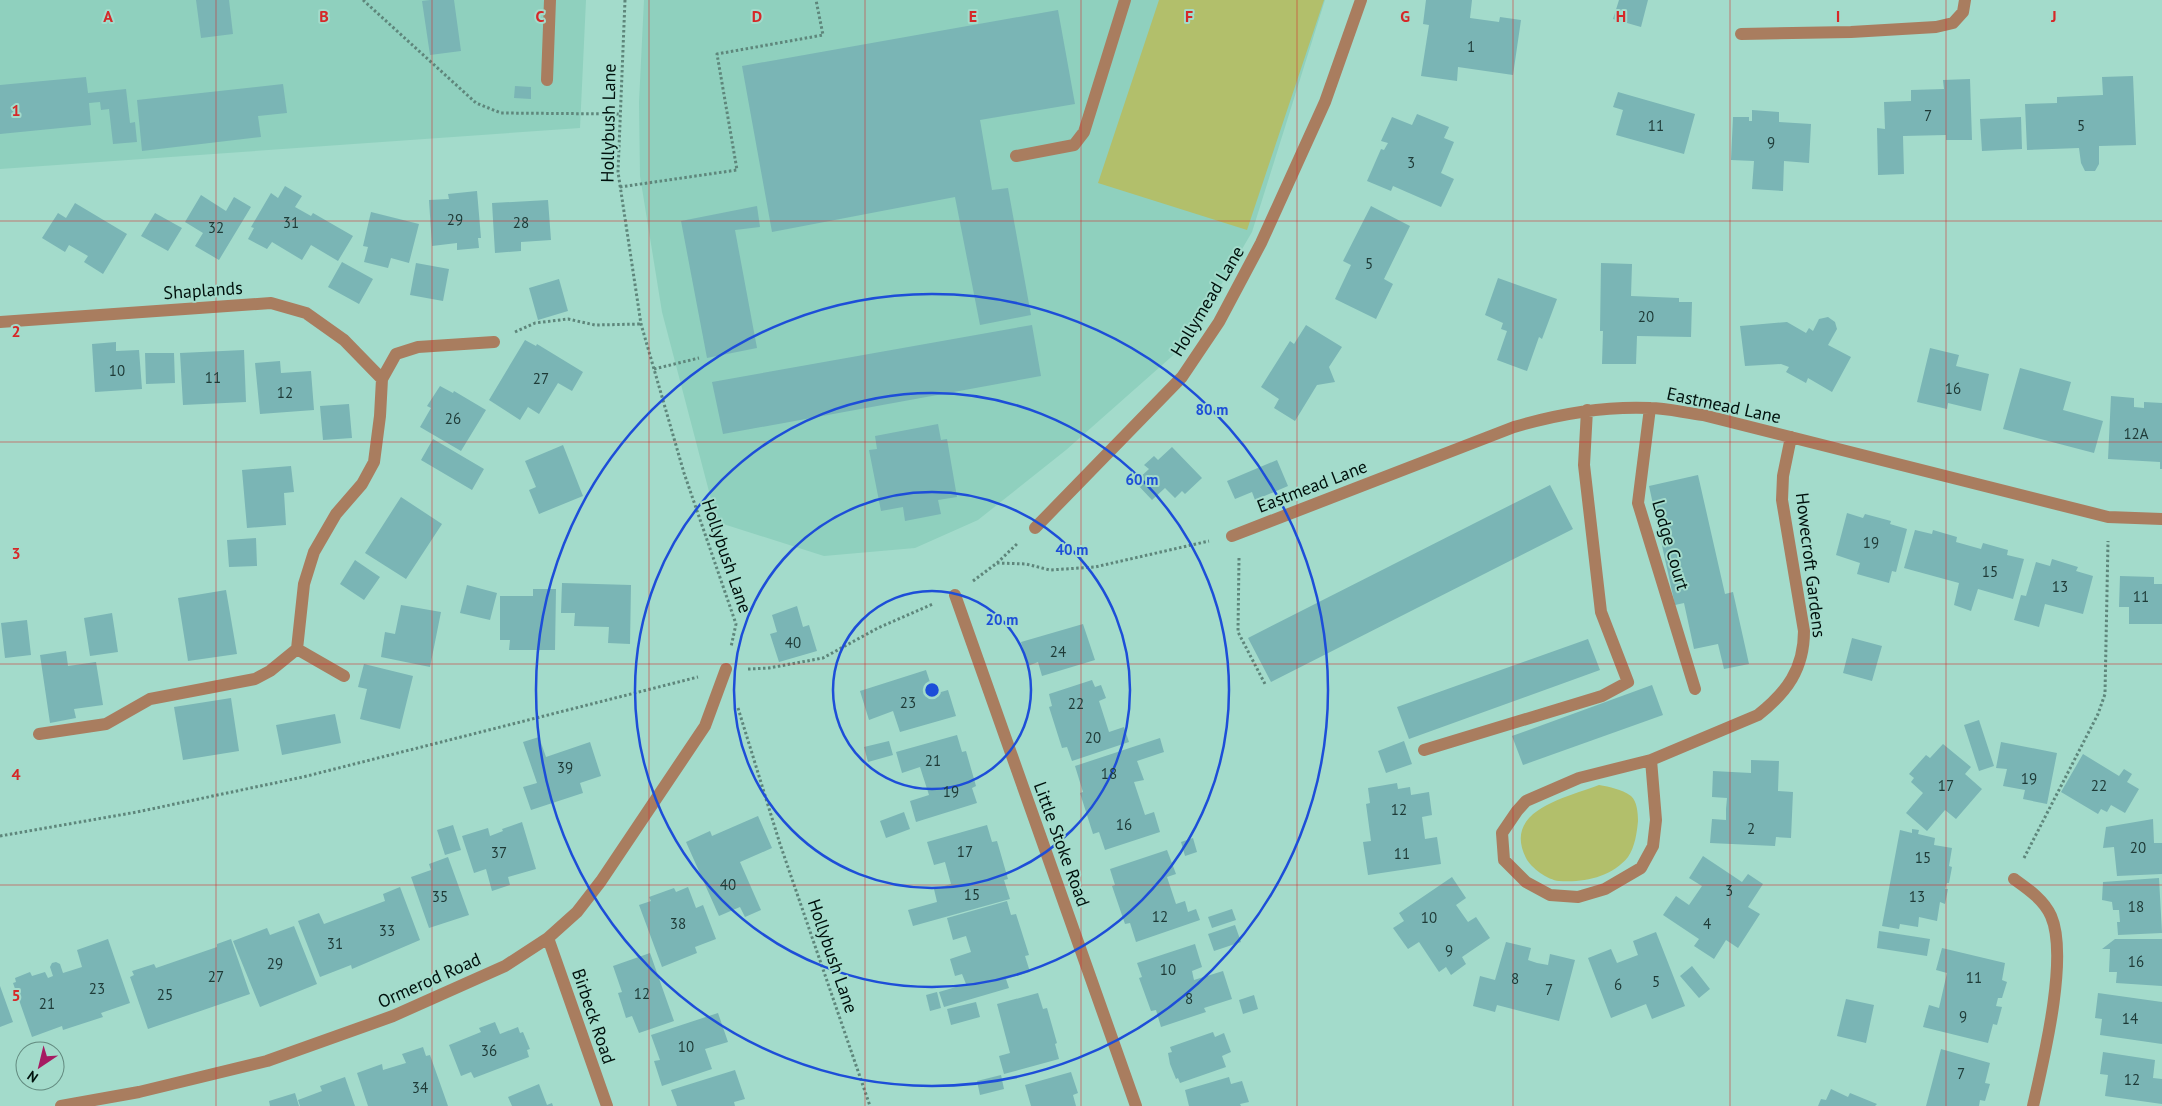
<svg xmlns="http://www.w3.org/2000/svg" width="2162" height="1106" font-family="'PT Sans',sans-serif">
<style>
.built{fill:#8fd0be}
.green{fill:#b2bf6b}
.building{fill:#7ab5b5}
.lines{fill:none;stroke-linecap:round;stroke-linejoin:round}
.path{stroke:#5e867b;stroke-width:3;stroke-dasharray:2.5 2.5;stroke-linecap:butt}
.minor{stroke:#a97d5f;stroke-width:12}
.grid{fill:none;stroke:#d62828;stroke-width:1;stroke-opacity:0.55}
.ring{fill:none;stroke:#1d4ed8;stroke-width:2.5}
.labels{text-anchor:middle;dominant-baseline:central;stroke-width:4;stroke-linejoin:round;paint-order:stroke}
.number-label{font-size:15px;fill:#1e3a37}
.street-label{font-size:18px;fill:#00110d;stroke:#a3dbcb}
.grid-label{font-size:16px;text-anchor:middle;font-weight:bold;fill:#d62828;stroke:#a3dbcb;stroke-width:4;stroke-linejoin:round;paint-order:stroke}
.centre{fill:#1d4ed8;stroke:#a3dbcb;stroke-width:2.5}
.ring-label{font-size:15px;text-anchor:middle;font-weight:bold;fill:#1d4ed8;stroke:#a3dbcb;stroke-width:4;stroke-linejoin:round;paint-order:stroke}
</style>
<rect width="100%" height="100%" fill="#a3dbcb"/>
<!-- built -->
<path class="built" d="M0,0H586L580,128L0,169Z
M644,0H1325L1252,232L1187,343L1066,450L978,520L915,548L824,556L717,522L662,312L640,176L639,102Z"/>
<!-- green -->
<path class="green" d="M1159,0H1324L1247,230L1098,183Z
M1599,785C1610,787 1621,789 1631,796C1637,801 1638,813 1638,821C1637,832 1635,847 1628,857C1612,877 1583,883 1559,881C1548,880 1531,868 1526,858C1502,810 1566,798 1599,785Z"/>
<!-- building -->
<path class="building" d="M196,0H229L233,34L201,38Z
M430,0H454L461,51L430,55L422,1Z
M1426,0H1472L1470,18L1499,22L1500,17L1521,20L1513,75L1458,67L1457,81L1421,76L1429,25L1423,24Z
M1619,0H1648L1641,27L1613,19Z
M1058,10L1075,104L980,120L992,190L1008,188L1031,315L980,325L955,197L772,232L742,66Z
M2133,76L2136,145L2099,146V164L2095,171H2085L2081,163L2079,148L2027,150L2025,104L2057,103V97L2103,95L2102,77Z
M86,77L88,93L126,89L130,123L135,122L137,142L113,144L109,109L101,110L100,102L89,103L91,125L0,134V85Z
M1970,79L1972,140H1946V135L1903,136L1904,174L1878,175L1877,128L1885,129L1884,102L1911,101V90L1944,89L1943,80Z
M283,84L287,113L258,116L261,137L142,151L137,100Z
M515,86L531,87V99L514,98Z
M1618,92L1695,114L1684,154L1616,135L1623,110L1613,107Z
M1752,110L1779,112V122L1811,124L1809,163L1784,161L1783,191L1752,189L1754,161L1731,160L1733,117H1749V121H1752Z
M1417,114L1449,127L1444,138L1454,142L1441,173L1454,179L1441,207L1393,186L1391,191L1367,181L1381,149L1384,150L1388,143L1381,141L1392,117L1412,125Z
M2021,117L2022,149L1982,151L1980,119Z
M285,186L302,196L295,207L311,216L313,213L353,236L338,261L311,245L302,260L272,242L267,249L248,239L254,228L251,227L271,193L278,198Z
M477,191L481,238H478L479,248L457,250V243L432,246L429,200L449,199L448,194Z
M201,195L226,211L234,197L251,207L219,260L195,246L203,233L185,222Z
M548,200L551,240L521,242V251L495,253L492,203Z
M75,203L127,234L103,274L84,262L88,256L69,245L65,252L42,238L58,213L66,218Z
M757,206L760,227L735,230L757,348L707,358L681,221Z
M1371,206L1410,226L1384,279L1393,284L1376,319L1335,299L1351,265L1343,261Z
M371,212L419,224L409,263L391,258L388,268L364,262L368,247L363,246Z
M155,213L182,228L168,251L141,236Z
M342,262L373,279L359,304L328,287Z
M416,263L449,269L443,301L410,295Z
M1601,263L1632,264L1631,296L1679,298V302H1692L1691,337L1637,336L1636,364H1602L1603,331H1600Z
M1498,278L1557,299L1542,339L1539,337L1527,371L1497,360L1507,331L1501,329L1503,323L1485,315Z
M559,279L568,311L538,320L529,288Z
M1828,317L1835,322L1837,329L1828,345L1851,357L1832,392L1808,378L1806,383L1786,372L1789,367L1781,364L1745,366L1740,326L1787,322L1806,333L1809,328L1813,331L1819,319Z
M1032,325L1041,376L723,434L712,382Z
M1306,325L1342,347L1329,367L1335,382L1317,385L1295,421L1274,408L1279,399L1261,387L1290,341L1294,344Z
M525,340L536,346L537,344L583,372L572,391L558,383L539,414L528,407L520,420L489,400Z
M116,342V351L139,350L142,389L95,392L92,344Z
M1930,348L1959,355L1956,366L1989,374L1981,411L1948,403L1947,409L1917,402Z
M244,350L246,402L183,405L180,353Z
M145,353H174L175,383L146,384Z
M280,361L281,373L311,371L314,410L260,414L255,363Z
M2020,368L2071,382L2063,410L2103,421L2094,453L2003,429Z
M440,386L453,393L454,391L486,410L461,451L420,427L431,408L427,406Z
M2111,396L2134,398V407L2144,408V402L2162,403V469H2160V462L2108,459Z
M349,404L352,438L323,440L320,406Z
M938,424L941,440L947,439L957,497L938,500L941,514L905,521L903,507L881,511L869,450L877,449L875,436Z
M433,439L484,469L472,490L421,460Z
M563,445L583,496L539,514L529,490L536,487L525,461Z
M1172,447L1202,478L1185,494L1182,491L1175,498L1165,488L1152,500L1135,482L1149,469L1144,465L1154,456L1158,460Z
M1277,460L1288,486L1255,500L1252,492L1235,499L1227,481Z
M291,466L294,492L284,493L286,525L247,528L242,470Z
M1698,475L1725,594L1733,592L1749,664L1724,669L1718,644L1694,649L1684,603L1675,605L1649,486Z
M1550,485L1573,529L1271,682L1248,638Z
M401,497L442,524L406,579L365,553Z
M1847,513L1863,518L1865,514L1891,521L1890,524L1907,529L1896,572L1892,571L1889,583L1857,574L1860,563L1836,555Z
M1915,530L1932,534L1933,530L1957,537L1956,542L1981,549L1983,543L2008,550L2007,555L2024,559L2013,599L1978,589L1971,611L1954,605L1959,583L1904,568Z
M256,538L257,566L229,567L227,540Z
M2052,559L2078,567L2076,571L2093,576L2083,614L2045,604L2039,627L2014,620L2021,595L2026,596L2036,562L2050,566Z
M355,560L380,577L364,600L340,584Z
M2120,576L2154,577V584H2162V624H2129V607H2119Z
M562,583L631,585L630,644L608,643L609,627L574,626L575,613H561Z
M467,585L497,593L490,620L460,613Z
M533,589H556L555,650H509L510,640H500V596H533Z
M226,590L237,654L188,661L178,598Z
M401,605L441,612L430,667L381,657L385,632L395,634Z
M797,606L803,627L809,625L817,651L779,662L770,634L777,632L772,615Z
M112,613L118,652L90,656L84,618Z
M27,620L31,655L5,658L1,623Z
M1083,624L1095,660L1042,676L1038,662L1028,666L1021,642Z
M1852,638L1882,646L1872,681L1843,673Z
M1588,639L1600,670L1409,739L1397,707Z
M66,651L68,666L96,662L103,705L74,709L76,718L50,723L40,655Z
M364,664L413,676L400,729L360,719L367,689L358,687Z
M926,670L934,694L948,690L956,716L900,732L893,711L869,720L860,691Z
M1092,680L1095,687L1101,685L1106,698L1099,701L1109,732L1124,727L1129,742L1072,761L1067,747L1062,748L1049,707L1052,706L1049,694Z
M1652,685L1663,715L1523,765L1512,736Z
M231,698L239,751L183,760L174,707Z
M335,714L341,743L282,755L276,725Z
M1979,720L1994,766L1979,771L1964,725Z
M957,735L962,752L966,751L976,786L972,788L977,803L916,822L910,801L929,795L920,767L902,773L896,752Z
M539,737L546,757L590,742L601,776L580,783L583,793L531,810L523,787L537,783L523,742Z
M1160,738L1164,752L1137,761L1144,780L1134,782L1145,815L1154,812L1160,832L1105,850L1099,832L1093,834L1080,793L1083,792L1075,766Z
M889,741L893,755L868,762L864,747Z
M1404,741L1412,764L1386,773L1378,751Z
M2001,742L2057,753L2047,804L2023,799L2025,790L2003,786L2007,769L1996,768Z
M1943,744L1971,767L1965,774L1982,789L1956,819L1945,810L1927,831L1906,813L1923,793L1911,782L1914,778L1909,774L1926,755L1930,758Z
M2083,754L2119,776L2124,769L2132,774L2127,782L2139,789L2125,813L2111,805L2107,812L2101,809L2098,814L2061,792Z
M1751,760L1779,761L1778,791L1793,792L1791,838L1776,837L1775,846L1710,843L1712,819L1726,820V809L1727,798L1712,797L1713,771L1751,773Z
M1397,783L1398,789L1410,787L1411,795L1429,792L1432,815L1422,817L1425,839L1437,837L1441,864L1368,875L1363,842L1371,841L1366,804L1370,803L1368,788Z
M904,812L910,829L886,838L880,821Z
M758,816L772,848L740,862L761,910L745,917L740,907L719,916L686,842L710,831L712,836Z
M2153,819L2154,843H2162V874L2117,876L2114,847L2103,848L2106,827Z
M522,822L536,869L508,877L510,885L492,891L486,869L474,873L462,836L488,828L490,836L503,831L502,829Z
M453,825L461,850L445,855L437,830Z
M987,825L992,842L997,841L1008,879L1004,880L1010,899L913,926L908,910L937,902L934,889L951,884L945,862L934,865L927,842Z
M1912,829L1919,830L1918,834L1935,838L1934,845L1952,848L1949,866L1952,867L1949,883H1947L1946,885L1945,889H1948L1945,904L1940,902L1937,921L1919,917L1918,927L1900,924L1899,929L1882,926L1900,830L1912,833Z
M1193,838L1197,852L1185,856L1181,842Z
M1167,850L1176,874L1167,877L1176,904L1185,901L1188,912L1196,909L1200,920L1136,942L1130,923L1125,924L1112,886L1115,885L1110,869Z
M1703,856L1742,882L1748,874L1763,884L1748,907L1760,914L1738,948L1726,940L1714,959L1694,946L1699,939L1663,915L1676,896L1689,905L1702,886L1689,878Z
M448,857L469,915L429,928L411,877L431,870L429,864Z
M1452,877L1466,898L1456,905L1468,922L1476,917L1490,938L1462,957L1466,964L1451,975L1446,967L1439,972L1419,942L1408,949L1393,928L1404,921L1399,913Z
M2159,878L2162,933L2118,935L2117,922H2120L2119,910H2113L2112,902L2102,900L2103,882Z
M400,887L420,940L352,969L351,965L320,977L298,921L319,913L324,924L385,901L383,894Z
M688,887L696,908L703,905L716,939L695,947L697,953L662,967L639,905L651,901L649,897L674,888L676,892Z
M1007,901L1011,915L1016,914L1029,955L1025,956L1030,972L1006,979L1009,988L944,1007L939,992L966,984L962,974L955,976L950,959L971,952L966,936L953,940L947,918Z
M1232,909L1236,920L1212,928L1208,917Z
M1235,925L1241,942L1214,951L1208,934Z
M294,926L317,984L260,1007L233,941L267,928L270,935Z
M1879,931L1930,939L1927,956L1877,948Z
M1656,932L1685,1006L1652,1019L1646,1004L1611,1018L1588,958L1611,949L1617,963L1638,955L1633,941Z
M108,939L130,1003L101,1013L103,1017L63,1030L62,1026L32,1037L13,983L16,982L15,978L30,972L32,976L45,972L48,978L53,976L50,967L52,963L56,962L60,964L63,973L82,967L77,950Z
M231,939L250,994L148,1029L130,977L134,975L132,971L154,964L156,968L217,947V944Z
M2115,939H2162V986L2116,983L2117,972H2109L2110,949H2102Z
M1506,942L1531,948L1528,960L1537,963L1548,965L1550,954L1575,960L1559,1021L1497,1005L1495,1012L1473,1006L1480,976L1495,980Z
M1195,944L1202,967L1192,971L1194,980L1223,971L1232,999L1204,1008L1206,1012L1161,1027L1156,1010L1151,1011L1139,978L1142,977L1137,963Z
M1942,948L2005,963L2002,980L2007,982L2002,998H1998L1996,1006L2002,1007L1997,1025L1993,1024L1988,1043L1923,1027L1929,1005L1939,1008L1947,973L1936,970Z
M650,953L674,1021L639,1033L632,1016L626,1018L618,993L622,992L613,966Z
M1692,966L1710,989L1699,998L1680,976Z
M0,986L13,1022L0,1027Z
M937,992L941,1008L930,1011L926,995Z
M1038,993L1043,1009L1047,1008L1057,1043L1055,1044L1059,1059L1004,1074L999,1056L1010,1053L997,1004Z
M2098,993L2162,1002V1044L2100,1035L2102,1019L2095,1018Z
M1254,995L1258,1009L1243,1014L1239,1000Z
M1846,999L1874,1005L1866,1043L1837,1036Z
M976,1002L980,1017L951,1025L947,1009Z
M718,1013L728,1042L705,1049L712,1069L662,1086L654,1061L660,1060L651,1035Z
M495,1022L500,1034L518,1027L520,1033L523,1032L530,1049L527,1050L529,1057L474,1078L471,1072L461,1076L449,1045L481,1032L479,1028Z
M1213,1032L1215,1037L1224,1033L1231,1052L1222,1056L1226,1067L1180,1083L1178,1078L1176,1079L1170,1064L1168,1053L1172,1052L1170,1047Z
M423,1047L426,1056L430,1055L448,1106H368L357,1073L382,1064L383,1070L406,1063L402,1054Z
M1941,1049L1990,1063L1985,1083L1990,1084L1985,1101L1980,1100L1979,1106H1926Z
M2103,1052L2155,1060L2153,1078L2162,1079V1104L2105,1096L2108,1075L2100,1074Z
M735,1070L745,1099L734,1102L735,1106H677L671,1090Z
M1071,1072L1078,1093L1073,1095L1076,1106H1031L1025,1085Z
M1001,1075L1004,1089L980,1095L977,1081Z
M345,1077L355,1106H300L298,1100L322,1091L320,1086Z
M1229,1077L1231,1084L1242,1081L1249,1102L1240,1104L1241,1106H1189L1185,1090Z
M539,1084L547,1105L552,1103L553,1106H512L508,1097Z
M1831,1089L1848,1097L1850,1093L1877,1104L1875,1106H1818L1821,1099L1826,1100Z
M295,1093L299,1106H270L269,1101Z"/>
<g class="lines">
<!-- path -->
<path class="path" d="M363,0L476,103L501,113L620,114
M625,0L618,172L641,324L684,473L736,624L731,647
M620,187L737,170L717,54L823,35L816,0
M515,332L535,323L568,319L595,325L641,324
M654,369L699,358
M1239,558L1238,632L1265,684
M997,563L1018,543
M973,581L997,563L1026,564L1050,570L1095,567L1209,541
M748,669L769,668L823,658L878,628L933,604
M738,708L780,844L870,1106
M0,836L137,812L303,777L698,677
M2024,858L2098,714L2105,694L2108,541"/>
<!-- minor -->
<path class="minor" d="M1741,34L1851,32L1936,27L1953,23L1963,12L1965,0
M547,80L550,0
M1016,156L1074,145L1084,132L1125,0
M0,322L271,303L306,313L344,340L382,379L380,416L374,462L362,484L336,514L314,552L304,584L297,649L270,671L255,679L150,699L106,724L39,734
M382,379L396,354L418,347L494,342
M1650,408L1638,503L1695,689
M1035,528L1182,377L1219,322L1261,243L1325,102L1361,0
M1232,536L1514,427C1558,414 1603,406 1650,408C1667,408 1685,413 1703,415L2108,517L2162,519
M955,595L1136,1106
M297,649L344,676
M1424,750L1602,696L1628,682L1601,612L1584,465L1587,410
M1651,760L1656,820L1653,846L1641,868L1605,889L1578,897L1550,895L1526,882L1504,860L1502,833L1517,811L1526,801L1579,778L1651,760L1758,715C1787,692 1804,669 1804,631L1782,500L1783,476L1791,437
M2014,879C2028,889 2044,900 2051,916C2069,957 2043,1062 2033,1106
M548,938L607,1106
M61,1106L139,1092L267,1061L393,1016L505,966L548,938L577,912L601,881L705,726L726,669"/>
</g>
<!-- grid -->
<path class="grid" d="M216,0V1106M432,0V1106M649,0V1106M865,0V1106M1081,0V1106M1297,0V1106M1513,0V1106M1730,0V1106M1946,0V1106M0,221H2162M0,442H2162M0,664H2162M0,885H2162"/>
<!-- distance rings -->
<g class="ring">
<circle cx="932" cy="690" r="99"/>
<circle cx="932" cy="690" r="198"/>
<circle cx="932" cy="690" r="297"/>
<circle cx="932" cy="690" r="396"/>
</g>
<g class="labels">
<!-- number labels -->
<g class="number-label">
<text x="1471" y="46">1</text>
<text x="1928" y="115">7</text>
<text x="1656" y="125">11</text>
<text x="2081" y="125">5</text>
<text x="1771" y="142">9</text>
<text x="1411" y="162">3</text>
<text x="455" y="219">29</text>
<text x="291" y="222">31</text>
<text x="521" y="222">28</text>
<text x="216" y="227">32</text>
<text x="1369" y="263">5</text>
<text x="1646" y="316">20</text>
<text x="117" y="370">10</text>
<text x="213" y="377">11</text>
<text x="541" y="378">27</text>
<text x="1953" y="388">16</text>
<text x="285" y="392">12</text>
<text x="453" y="418">26</text>
<text x="2136" y="433">12A</text>
<text x="1871" y="542">19</text>
<text x="1990" y="571">15</text>
<text x="2060" y="586">13</text>
<text x="2141" y="596">11</text>
<text x="793" y="642">40</text>
<text x="1058" y="651">24</text>
<text x="908" y="702">23</text>
<text x="1076" y="703">22</text>
<text x="1093" y="737">20</text>
<text x="933" y="760">21</text>
<text x="565" y="767">39</text>
<text x="1109" y="773">18</text>
<text x="2029" y="778">19</text>
<text x="1946" y="785">17</text>
<text x="2099" y="785">22</text>
<text x="951" y="791">19</text>
<text x="1399" y="809">12</text>
<text x="1124" y="824">16</text>
<text x="1751" y="828">2</text>
<text x="2138" y="847">20</text>
<text x="965" y="851">17</text>
<text x="499" y="852">37</text>
<text x="1402" y="853">11</text>
<text x="1923" y="857">15</text>
<text x="728" y="884">40</text>
<text x="1729" y="890">3</text>
<text x="972" y="894">15</text>
<text x="440" y="896">35</text>
<text x="1917" y="896">13</text>
<text x="2136" y="906">18</text>
<text x="1160" y="916">12</text>
<text x="1429" y="917">10</text>
<text x="678" y="923">38</text>
<text x="1707" y="923">4</text>
<text x="387" y="930">33</text>
<text x="335" y="943">31</text>
<text x="1449" y="950">9</text>
<text x="2136" y="961">16</text>
<text x="275" y="963">29</text>
<text x="1168" y="969">10</text>
<text x="216" y="976">27</text>
<text x="1974" y="977">11</text>
<text x="1515" y="978">8</text>
<text x="1656" y="981">5</text>
<text x="1618" y="984">6</text>
<text x="97" y="988">23</text>
<text x="1549" y="989">7</text>
<text x="642" y="993">12</text>
<text x="165" y="994">25</text>
<text x="1189" y="998">8</text>
<text x="47" y="1003">21</text>
<text x="1963" y="1016">9</text>
<text x="2130" y="1018">14</text>
<text x="686" y="1046">10</text>
<text x="489" y="1050">36</text>
<text x="1961" y="1073">7</text>
<text x="2132" y="1079">12</text>
<text x="420" y="1087">34</text>
</g>
<!-- street labels -->
<g class="street-label">
<text transform="translate(608 123) rotate(-89)">Hollybush Lane</text>
<text transform="translate(203 290) rotate(-4)">Shaplands</text>
<text transform="translate(1207 301) rotate(-59)">Hollymead Lane</text>
<text transform="translate(1724 405) rotate(12)">Eastmead Lane</text>
<text transform="translate(1312 486) rotate(-21)">Eastmead Lane</text>
<text transform="translate(1671 545) rotate(74)">Lodge Court</text>
<text transform="translate(727 556) rotate(71)">Hollybush Lane</text>
<text transform="translate(1811 565) rotate(83)">Howecroft Gardens</text>
<text transform="translate(1062 844) rotate(70)">Little Stoke Road</text>
<text transform="translate(833 956) rotate(71)">Hollybush Lane</text>
<text transform="translate(429 980) rotate(-24)">Ormerod Road</text>
<text transform="translate(594 1016) rotate(71)">Birbeck Road</text>
</g>
</g>
<g class="grid-label">
<text x="108" y="22">A</text>
<text x="324" y="22">B</text>
<text x="540" y="22">C</text>
<text x="757" y="22">D</text>
<text x="973" y="22">E</text>
<text x="1189" y="22">F</text>
<text x="1405" y="22">G</text>
<text x="1621" y="22">H</text>
<text x="1838" y="22">I</text>
<text x="2054" y="22">J</text>
<text x="16" y="116">1</text>
<text x="16" y="337">2</text>
<text x="16" y="559">3</text>
<text x="16" y="780">4</text>
<text x="16" y="1001">5</text>
</g>
<circle cx="932" cy="690" r="8" class="centre"/>
<g class="ring-label">
<text x="1212" y="415">80 m</text>
<text x="1142" y="485">60 m</text>
<text x="1072" y="555">40 m</text>
<text x="1002" y="625">20 m</text>
</g>
<!-- north arrow -->
<g transform="translate(40 1066) rotate(215)"><circle r="24" fill="#a3dbcb" stroke="#628a7f"/>
<path d="M0-4L9 19L0 12L-9 19Z" fill="#a61b62"/>
<text y="-8" font-size="14" font-weight="bold" text-anchor="middle" fill="#00110d">N</text>
</g>
</svg>
